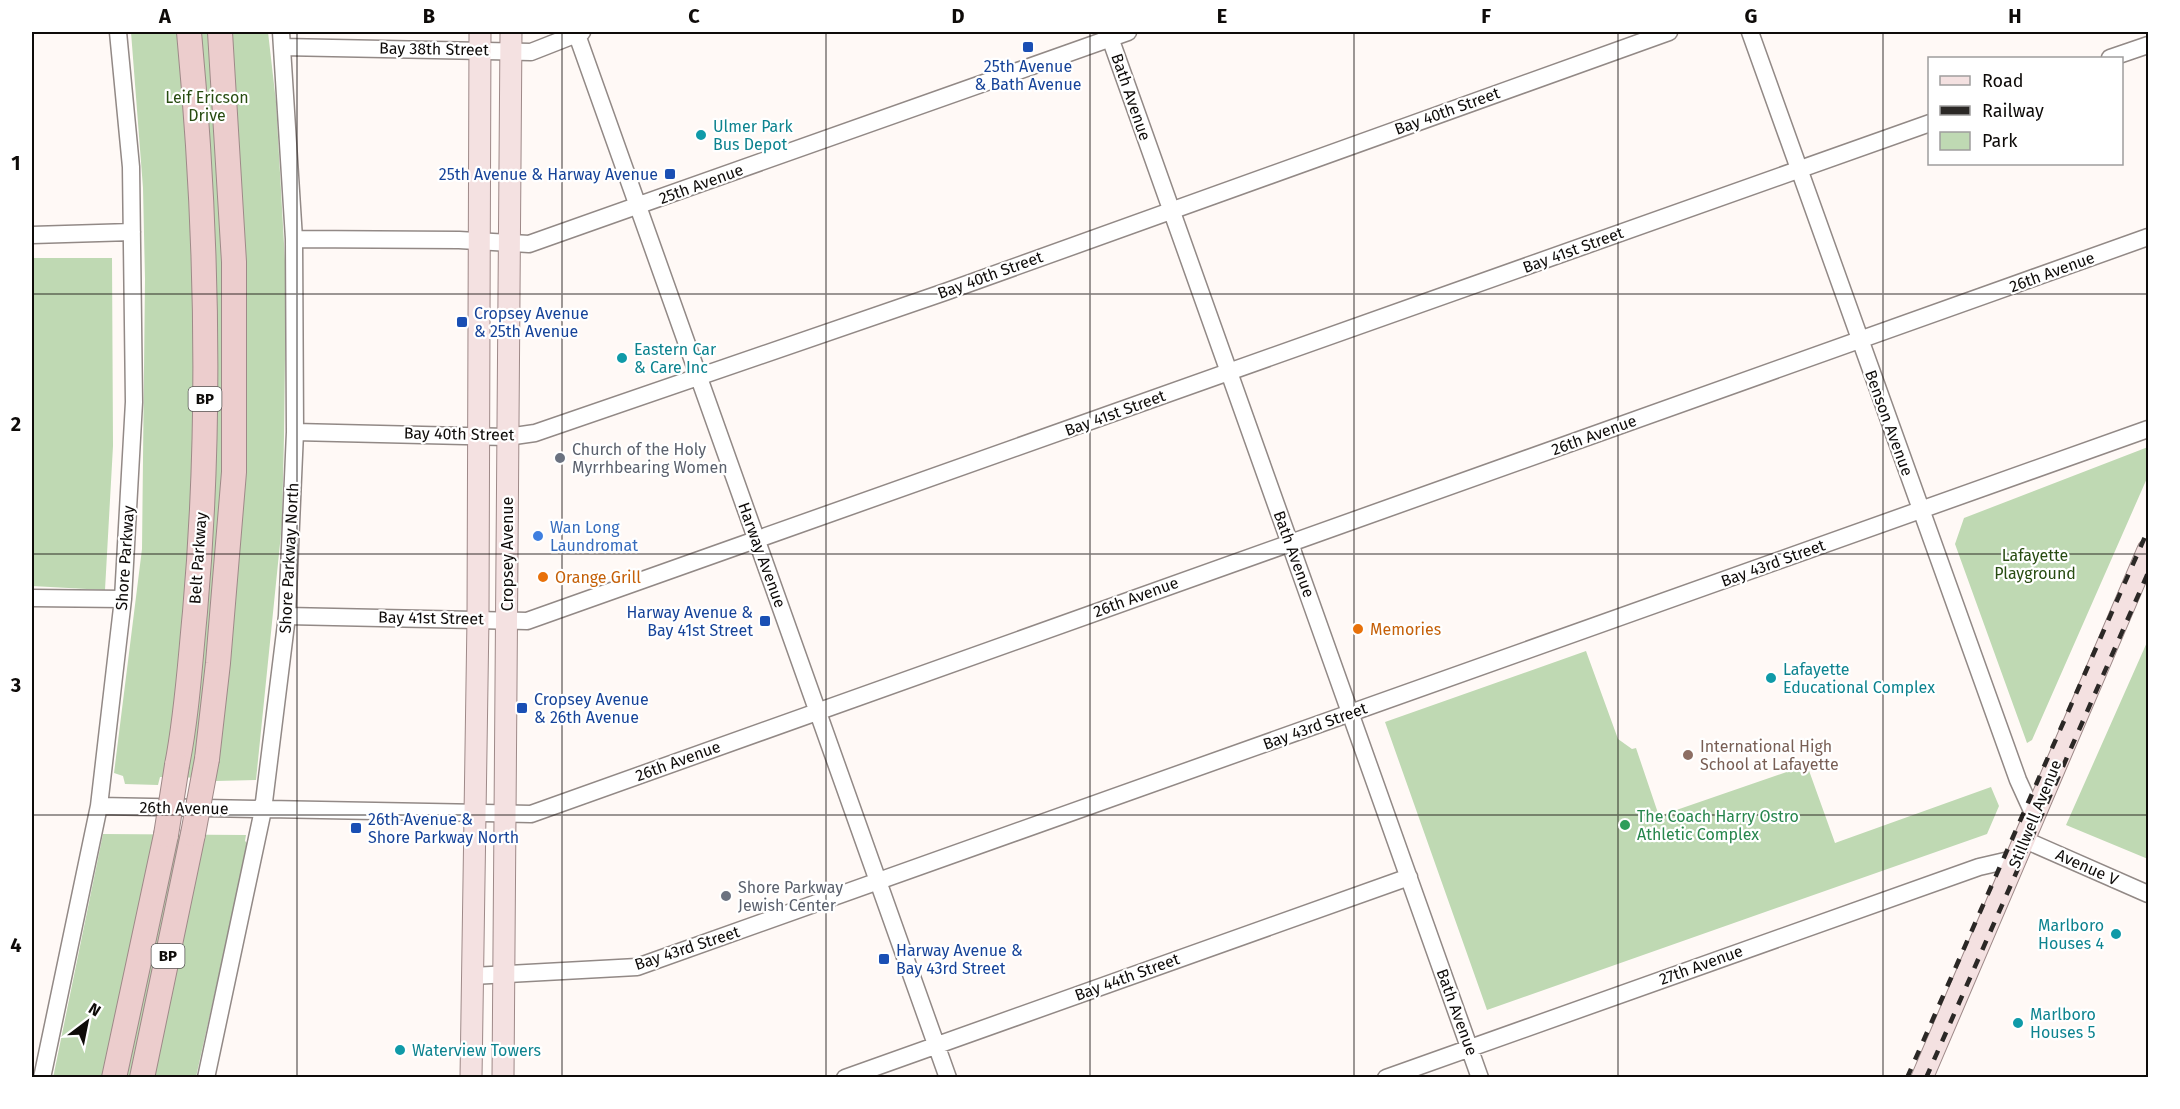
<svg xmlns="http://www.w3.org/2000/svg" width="2180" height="1109" font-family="'Fira Sans',sans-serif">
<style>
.green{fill:#bfd9b3}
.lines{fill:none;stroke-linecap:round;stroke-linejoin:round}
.minor-casing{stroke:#928986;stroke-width:19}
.major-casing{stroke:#9e8988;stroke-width:23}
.highway-casing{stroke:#9e8988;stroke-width:26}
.minor{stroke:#fff;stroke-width:16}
.major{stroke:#f4e1e1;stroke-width:21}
.highway{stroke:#eccdcd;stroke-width:24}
.rail{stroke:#2b2826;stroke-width:4.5;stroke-dasharray:10 10;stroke-linecap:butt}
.highway-bridge-casing{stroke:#9e8988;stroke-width:26;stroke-linecap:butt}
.highway-bridge{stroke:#eccdcd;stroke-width:24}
.grid{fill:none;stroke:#0e0b09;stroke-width:1.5;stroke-opacity:0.55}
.transit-dot{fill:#1a4fb4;stroke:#fff;stroke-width:2}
.culture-dot{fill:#0f9aa8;stroke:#fff;stroke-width:2}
.worship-dot{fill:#6b7280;stroke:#fff;stroke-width:2}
.shop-dot{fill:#3f7fe0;stroke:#fff;stroke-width:2}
.food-dot{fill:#e8710a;stroke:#fff;stroke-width:2}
.education-dot{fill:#8d6e63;stroke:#fff;stroke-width:2}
.leisure-dot{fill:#2e9e5b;stroke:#fff;stroke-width:2}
.labels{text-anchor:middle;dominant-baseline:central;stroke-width:4.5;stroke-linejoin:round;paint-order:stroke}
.shield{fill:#fff;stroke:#565453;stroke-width:1.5}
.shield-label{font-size:15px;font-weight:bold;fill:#0e0b09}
.street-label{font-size:16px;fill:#0e0b09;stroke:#fff}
.transit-label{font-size:16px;fill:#164399;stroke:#fff;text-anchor:start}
.park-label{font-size:16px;fill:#284c11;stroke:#fff}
.culture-label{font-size:16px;fill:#0d838f;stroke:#fff;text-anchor:start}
.worship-label{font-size:16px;fill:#5b616d;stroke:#fff;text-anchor:start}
.shop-label{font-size:16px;fill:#366cbe;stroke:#fff;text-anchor:start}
.food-label{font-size:16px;fill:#c56008;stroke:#fff;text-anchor:start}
.education-label{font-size:16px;fill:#785e54;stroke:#fff;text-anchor:start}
.leisure-label{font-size:16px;fill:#27864d;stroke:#fff;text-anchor:start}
.neatline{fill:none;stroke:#0e0b09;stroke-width:2}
.grid-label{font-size:20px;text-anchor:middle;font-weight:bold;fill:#0e0b09}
</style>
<rect width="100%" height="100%" fill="#fff9f6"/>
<!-- green -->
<path class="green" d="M131,32H268L276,102L286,279L284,436L282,524L256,780L216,781V778L160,777L158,785L125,784L123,776L114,773L142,549L145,279L143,188Z
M32,258H112L113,446L105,590L32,586Z
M2148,447V476L2032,740L2027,743L1955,544L1964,518Z
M2148,640V859L2066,825Z
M1586,651L1618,739L1632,749L1636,748L1659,816L1807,765L1835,843L1991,787L1999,806L1987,834L1487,1010L1385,722Z
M103,834L246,835L245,841L248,844L196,1077L53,1078Z"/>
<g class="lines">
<defs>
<path id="minor" d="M576,32L948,1078
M1108,32L1480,1078
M1750,32L2018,780L2033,813
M282,47L531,52L582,32
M2110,58L2148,45
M32,235L132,232
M294,239L459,240L529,244L1128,32
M295,432L507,437L535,433L945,292L1669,32
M32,598L123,599
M287,616L527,621L1930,123
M99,806L531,814L2148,237
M2025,840L2148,894
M472,976L637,967L2148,429
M42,1078L99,806L123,599L134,402L131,167L118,32
M206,1078L263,810L287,616L295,432L294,239L281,32
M845,1078L1409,877
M1386,1078L1979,867L2018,858"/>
<path id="major" d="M471,1078L478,618L480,32
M503,1078L511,32
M1922,1078L2148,550"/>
<path id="highway" d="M207,759L218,663L234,472V262L220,32
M177,765C187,715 190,662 195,612C212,419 207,224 189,32
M114,1078L166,835
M142,1078L193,834"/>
</defs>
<!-- minor casing -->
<use href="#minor" class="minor-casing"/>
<!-- major casing -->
<use href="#major" class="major-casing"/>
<!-- highway casing -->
<use href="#highway" class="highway-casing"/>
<!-- minor -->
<use href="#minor" class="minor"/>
<!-- major -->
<use href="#major" class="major"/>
<!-- highway -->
<use href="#highway" class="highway"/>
<!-- rail -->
<path class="rail" d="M1907,1078L2148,530
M1926,1078L2148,573"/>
<defs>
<path id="highway-bridge" d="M193,834L207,759
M166,835L177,765"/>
</defs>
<!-- highway-bridge casing -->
<use href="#highway-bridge" class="highway-bridge-casing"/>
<!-- highway-bridge -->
<use href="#highway-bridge" class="highway-bridge"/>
</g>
<!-- grid -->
<path class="grid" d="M297,32V1078M562,32V1078M826,32V1078M1090,32V1078M1354,32V1078M1618,32V1078M1883,32V1078M32,294H2148M32,554H2148M32,815H2148"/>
<!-- markers -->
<g class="transit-dot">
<rect x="1022" y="41" width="12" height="12" rx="3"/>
<rect x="664" y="168" width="12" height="12" rx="3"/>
<rect x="456" y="316" width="12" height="12" rx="3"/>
<rect x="759" y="615" width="12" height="12" rx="3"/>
<rect x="516" y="702" width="12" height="12" rx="3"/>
<rect x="350" y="822" width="12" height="12" rx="3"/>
<rect x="878" y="953" width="12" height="12" rx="3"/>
</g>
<g class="culture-dot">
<circle cx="701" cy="135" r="6"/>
<circle cx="622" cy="358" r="6"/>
<circle cx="1771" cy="678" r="6"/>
<circle cx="2116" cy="934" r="6"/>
<circle cx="2018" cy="1023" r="6"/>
<circle cx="400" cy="1050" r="6"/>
</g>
<g class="worship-dot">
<circle cx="560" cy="458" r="6"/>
<circle cx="726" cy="896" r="6"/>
</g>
<circle class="shop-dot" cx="538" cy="536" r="6"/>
<g class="food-dot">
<circle cx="543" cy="577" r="6"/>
<circle cx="1358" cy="629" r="6"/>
</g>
<circle class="education-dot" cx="1688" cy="755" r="6"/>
<circle class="leisure-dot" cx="1625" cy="825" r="6"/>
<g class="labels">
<!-- shield labels -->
<g class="shield">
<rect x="188.5" y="387" width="33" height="24" rx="4.5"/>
<rect x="151.5" y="944" width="33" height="24" rx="4.5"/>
</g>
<g class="shield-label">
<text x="205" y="399">BP</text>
<text x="168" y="956">BP</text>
</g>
<!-- street labels -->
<g class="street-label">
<text transform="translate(434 49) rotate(1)">Bay 38th Street</text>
<text transform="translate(1131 97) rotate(71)">Bath Avenue</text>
<text transform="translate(1447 111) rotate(-20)">Bay 40th Street</text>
<text transform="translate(701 184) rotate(-20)">25th Avenue</text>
<text transform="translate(1573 250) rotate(-20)">Bay 41st Street</text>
<text transform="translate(2052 272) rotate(-20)">26th Avenue</text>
<text transform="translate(990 275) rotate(-20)">Bay 40th Street</text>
<text transform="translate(1115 413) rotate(-20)">Bay 41st Street</text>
<text transform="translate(1889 423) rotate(70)">Benson Avenue</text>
<text transform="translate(459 434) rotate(1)">Bay 40th Street</text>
<text transform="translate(1594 435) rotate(-20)">26th Avenue</text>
<text transform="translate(507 554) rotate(-90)">Cropsey Avenue</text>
<text transform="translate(1294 554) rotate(70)">Bath Avenue</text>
<text transform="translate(762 555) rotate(70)">Harway Avenue</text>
<text transform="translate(125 558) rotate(-86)">Shore Parkway</text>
<text transform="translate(198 558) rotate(-86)">Belt Parkway</text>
<text transform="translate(289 558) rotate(-87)">Shore Parkway North</text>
<text transform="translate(1773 563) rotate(-20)">Bay 43rd Street</text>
<text transform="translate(1136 597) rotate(-20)">26th Avenue</text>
<text transform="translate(431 618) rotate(1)">Bay 41st Street</text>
<text transform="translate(1315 726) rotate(-20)">Bay 43rd Street</text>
<text transform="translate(678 761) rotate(-20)">26th Avenue</text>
<text transform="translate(184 808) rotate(1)">26th Avenue</text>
<text transform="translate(2035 814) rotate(-68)">Stillwell Avenue</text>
<text transform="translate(2087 867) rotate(24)">Avenue V</text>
<text transform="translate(687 948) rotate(-18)">Bay 43rd Street</text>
<text transform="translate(1701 965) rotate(-20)">27th Avenue</text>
<text transform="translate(1127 977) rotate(-20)">Bay 44th Street</text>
<text transform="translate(1457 1012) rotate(70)">Bath Avenue</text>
</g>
<!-- transit labels -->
<g class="transit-label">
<text x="1028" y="66" text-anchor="middle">25th Avenue<tspan x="1028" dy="18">&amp; Bath Avenue</tspan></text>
<text x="658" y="174" text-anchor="end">25th Avenue &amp; Harway Avenue</text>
<text x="474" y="313">Cropsey Avenue<tspan x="474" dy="18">&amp; 25th Avenue</tspan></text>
<text x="753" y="612" text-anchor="end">Harway Avenue &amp;<tspan x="753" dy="18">Bay 41st Street</tspan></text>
<text x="534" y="699">Cropsey Avenue<tspan x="534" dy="18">&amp; 26th Avenue</tspan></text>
<text x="368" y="819">26th Avenue &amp;<tspan x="368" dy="18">Shore Parkway North</tspan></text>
<text x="896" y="950">Harway Avenue &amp;<tspan x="896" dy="18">Bay 43rd Street</tspan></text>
</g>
<!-- park labels -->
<g class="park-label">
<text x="207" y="97">Leif Ericson<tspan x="207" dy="18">Drive</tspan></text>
<text x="2035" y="555">Lafayette<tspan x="2035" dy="18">Playground</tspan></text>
</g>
<!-- culture labels -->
<g class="culture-label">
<text x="713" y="126">Ulmer Park<tspan x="713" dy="18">Bus Depot</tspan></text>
<text x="634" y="349">Eastern Car<tspan x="634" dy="18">&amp; Care Inc</tspan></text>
<text x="1783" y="669">Lafayette<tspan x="1783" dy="18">Educational Complex</tspan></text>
<text x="2104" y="925" text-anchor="end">Marlboro<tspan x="2104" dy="18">Houses 4</tspan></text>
<text x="2030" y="1014">Marlboro<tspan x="2030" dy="18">Houses 5</tspan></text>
<text x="412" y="1050">Waterview Towers</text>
</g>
<!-- worship labels -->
<g class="worship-label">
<text x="572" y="449">Church of the Holy<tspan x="572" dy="18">Myrrhbearing Women</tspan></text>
<text x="738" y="887">Shore Parkway<tspan x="738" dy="18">Jewish Center</tspan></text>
</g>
<!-- shop labels -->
<g class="shop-label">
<text x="550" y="527">Wan Long<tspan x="550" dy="18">Laundromat</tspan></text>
</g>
<!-- food labels -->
<g class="food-label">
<text x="555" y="577">Orange Grill</text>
<text x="1370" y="629">Memories</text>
</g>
<!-- education labels -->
<g class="education-label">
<text x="1700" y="746">International High<tspan x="1700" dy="18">School at Lafayette</tspan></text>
</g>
<!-- leisure labels -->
<g class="leisure-label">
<text x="1637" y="816">The Coach Harry Ostro<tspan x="1637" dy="18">Athletic Complex</tspan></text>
</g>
</g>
<!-- border -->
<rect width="2180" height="1109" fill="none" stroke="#ffffff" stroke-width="66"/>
<!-- legend -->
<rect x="1928" y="57" width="195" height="108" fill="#ffffff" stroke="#9f9d9d" stroke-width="1.5"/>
<rect x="1940" y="76" width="30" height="9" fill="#f4e1e1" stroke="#9f9d9d" stroke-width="1.5"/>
<text x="1982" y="87" font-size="18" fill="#0e0b09">Road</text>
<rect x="1940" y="106" width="30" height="9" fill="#2b2826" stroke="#9f9d9d" stroke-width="1.5"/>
<text x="1982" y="117" font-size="18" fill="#0e0b09">Railway</text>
<rect x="1940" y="132" width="30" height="18" fill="#bfd9b3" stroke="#9f9d9d" stroke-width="1.5"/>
<text x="1982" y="147" font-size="18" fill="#0e0b09">Park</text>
<!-- north arrow -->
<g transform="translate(87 1022) rotate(32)" stroke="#ffffff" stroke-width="4.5" paint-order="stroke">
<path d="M0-4.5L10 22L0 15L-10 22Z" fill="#0e0b09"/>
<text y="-9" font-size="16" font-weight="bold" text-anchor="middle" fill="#0e0b09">N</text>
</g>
<rect x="33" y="33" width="2114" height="1043" class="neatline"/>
<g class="grid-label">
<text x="165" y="23">A</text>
<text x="429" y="23">B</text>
<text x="694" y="23">C</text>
<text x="958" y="23">D</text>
<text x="1222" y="23">E</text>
<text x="1486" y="23">F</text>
<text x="1751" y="23">G</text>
<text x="2015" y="23">H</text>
<text x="16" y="170">1</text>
<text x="16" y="431">2</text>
<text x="16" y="692">3</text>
<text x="16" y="952">4</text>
</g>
</svg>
